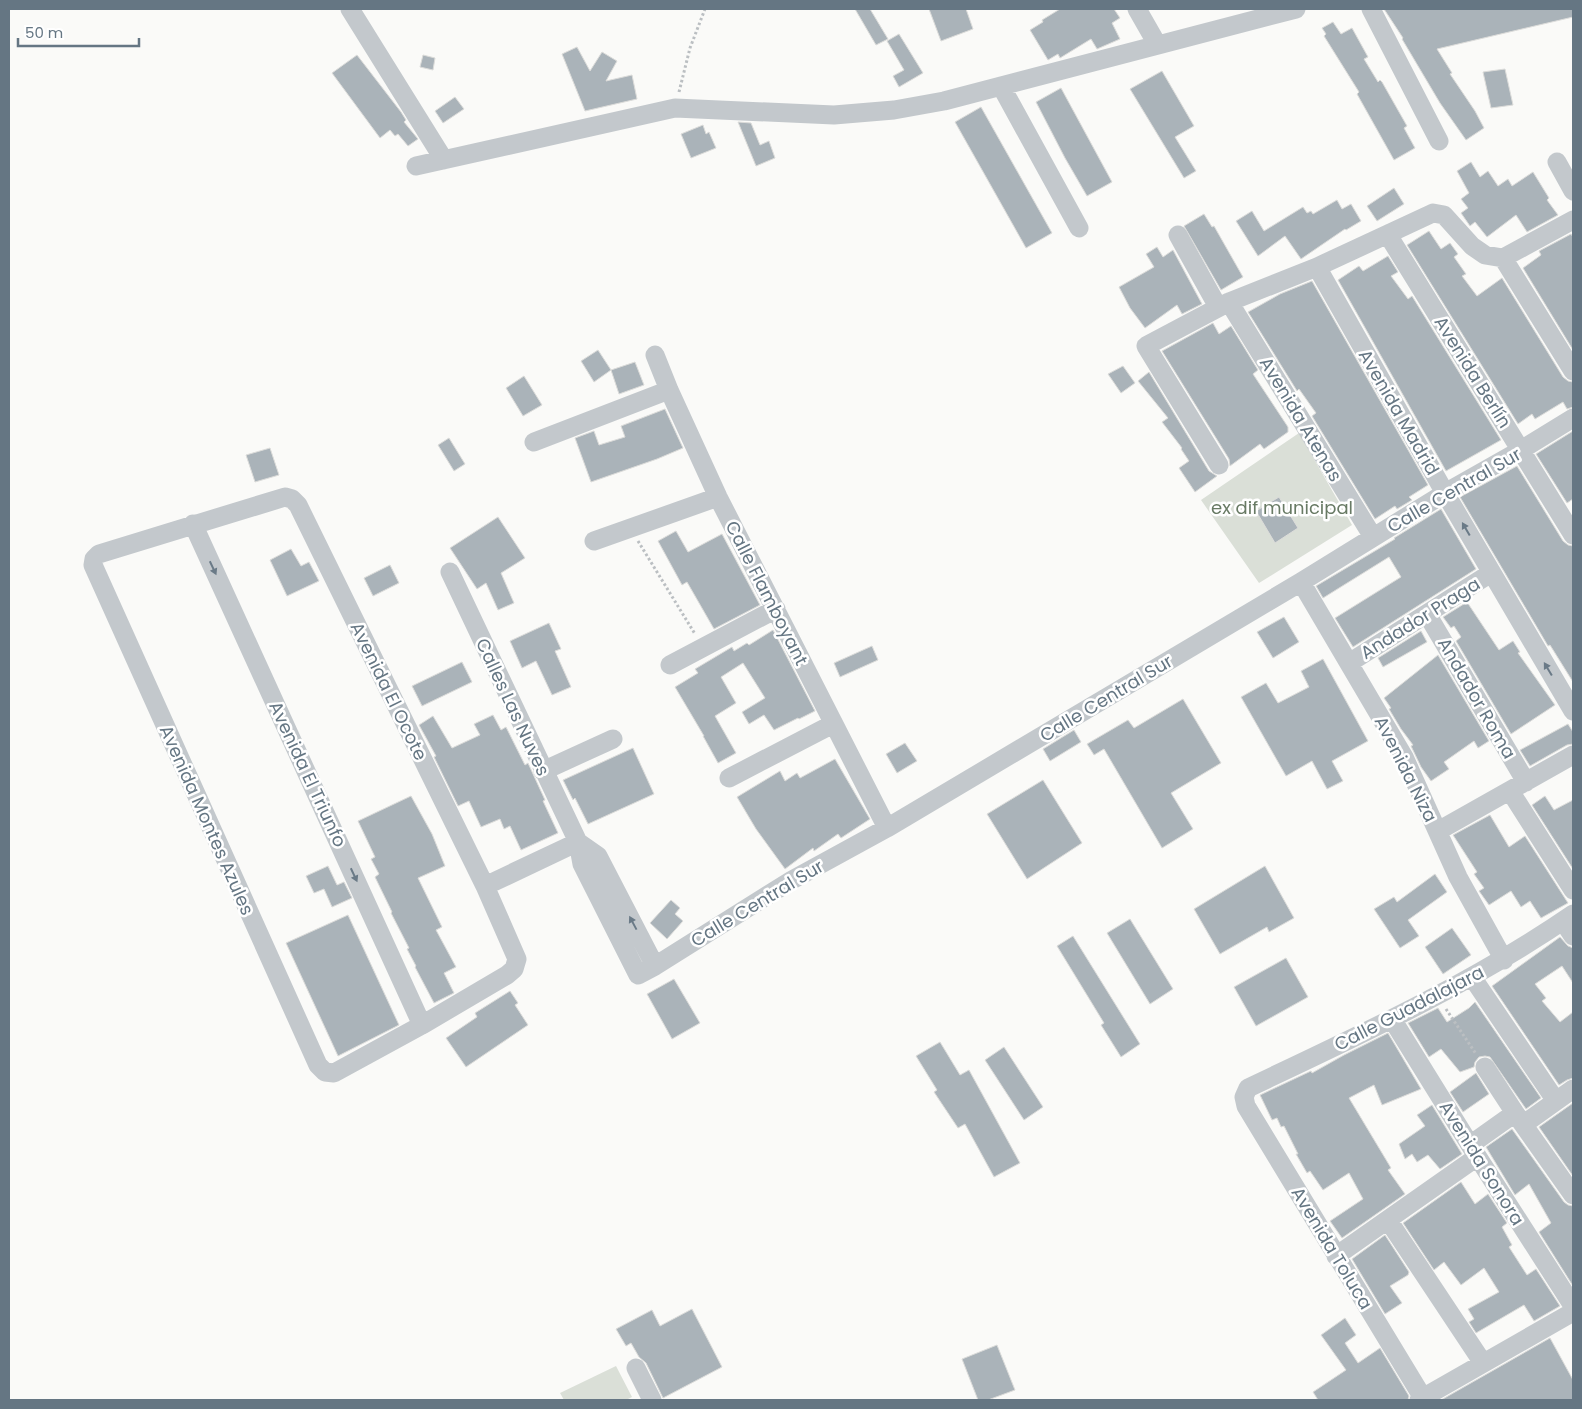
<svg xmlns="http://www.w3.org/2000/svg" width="1582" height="1409" font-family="Poppins,sans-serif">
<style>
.green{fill:#dadfd7}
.building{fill:#aab3b9;stroke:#dcdcda}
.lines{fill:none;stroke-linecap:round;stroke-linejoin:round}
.path{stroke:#bbbfc2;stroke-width:3;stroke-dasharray:2.5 2.5;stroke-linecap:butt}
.minor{stroke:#c3c8cc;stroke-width:19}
.oneway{fill:#6a7a87}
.labels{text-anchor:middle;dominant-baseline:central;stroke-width:5;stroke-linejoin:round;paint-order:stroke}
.street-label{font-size:18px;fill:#657683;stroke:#fff}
.park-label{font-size:18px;fill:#687a64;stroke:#fff}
</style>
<rect width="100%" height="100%" fill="#fafaf8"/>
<!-- green -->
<path class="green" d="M1299,433L1352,525L1259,583L1201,500Z
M616,1366L632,1397L626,1400H564L560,1393Z"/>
<!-- building -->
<path class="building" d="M855,9H870L888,39L876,45Z
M929,9H966L973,29L941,41Z
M1060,9H1114L1120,18L1112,23L1120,39L1097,49L1091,39L1060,58L1058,54L1048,60L1030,30L1043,22L1042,20Z
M1384,9H1573V17L1437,49L1452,73L1450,74L1475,111L1484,128L1466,140L1440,103L1402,39L1403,38Z
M1333,22L1341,34L1352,28L1368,57L1364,59L1378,82L1380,80L1382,82L1407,126L1404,128L1415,148L1394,160L1357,94L1359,92L1324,36L1326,34L1322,28Z
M899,34L923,73L899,87L893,76L904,70L887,41Z
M577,47L590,71L602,52L617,61L606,81L632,75L637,99L585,111L562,54Z
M357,55L401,112L406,120L404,122L418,139L408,146L398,134L395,136L390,130L380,138L332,73Z
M423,55L435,58L433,70L420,67Z
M1505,69L1513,105L1491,108L1483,72Z
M1162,71L1194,126L1175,137L1196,171L1184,178L1130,89Z
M1061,88L1112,182L1087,196L1065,158L1036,102Z
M455,97L464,109L443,123L435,111Z
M981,107L1052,233L1026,248L955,122Z
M738,122L751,123L760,145L769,141L775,158L756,166Z
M703,125L706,134L709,132L716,148L691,158L681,134Z
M1471,162L1480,177L1488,171L1498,186L1508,179L1512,186L1533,172L1549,198L1547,200L1558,215L1527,232L1516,215L1487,237L1475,222L1470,226L1461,213L1468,208L1461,199L1469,193L1457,171Z
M1394,188L1404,204L1377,221L1367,206Z
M1337,200L1342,209L1351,204L1361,221L1346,230L1345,229L1301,259L1285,236L1258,256L1236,221L1252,211L1264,231L1303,207L1307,213L1311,211L1313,214Z
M1204,214L1212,227L1214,226L1243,277L1221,290L1184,226Z
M1429,231L1441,249L1450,243L1458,254L1454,257L1466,274L1462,276L1477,296L1502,278L1563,377L1568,381L1573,382V407L1567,409L1563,402L1535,419L1532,414L1518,424L1407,245Z
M1571,234L1573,237V350L1523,268L1541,255L1539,251Z
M1157,247L1163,257L1173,250L1202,304L1182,314L1177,305L1145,328L1130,308L1119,287L1154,267L1146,254Z
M1388,256L1398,272L1391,276L1408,299L1412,296L1501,440L1446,471L1338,280L1359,266L1363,271Z
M1312,281L1428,485L1409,497L1412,500L1397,509L1395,506L1375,519L1312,416L1316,413L1299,389L1297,391L1248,312L1280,294Z
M1213,323L1219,334L1231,326L1258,370L1253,374L1288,427V432L1264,449L1260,444L1230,466L1229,459L1162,351Z
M598,350L611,370L594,382L581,361Z
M635,362L644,385L619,394L611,370Z
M1123,366L1135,383L1121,393L1108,374Z
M1149,372L1209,471L1217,476L1195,492L1179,468L1189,461L1181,449L1182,448L1162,422L1168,418L1138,381Z
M524,376L542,405L523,416L506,388Z
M665,409L683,448L657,459L591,482L575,438L594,431L599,445L625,437L621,426Z
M1573,431V499L1567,503L1536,454Z
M449,438L465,464L454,471L438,445Z
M270,448L279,475L255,482L246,455Z
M1517,466L1563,541L1568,545L1573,546V682L1550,645L1548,646L1460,497Z
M1279,497L1298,528L1275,543L1256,511Z
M1441,509L1476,569L1353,647L1335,618L1401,577L1389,557L1323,598L1316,586L1395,539L1394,538Z
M498,517L525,558L501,573L514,603L498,610L486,583L477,589L450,548Z
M676,531L688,552L722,534L760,605L714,629L687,582L682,585L658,541Z
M291,549L301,566L309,562L319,581L287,596L270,560Z
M390,565L399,583L373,596L364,578Z
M1467,602L1499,650L1513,641L1520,652L1518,653L1555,705L1511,734L1456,641L1461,637L1454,626L1451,628L1443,617Z
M1284,617L1299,642L1273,658L1257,632Z
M549,623L561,649L555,651L571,687L552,695L536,661L522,668L510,641Z
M773,630L815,711L799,719L798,718L774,730L764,715L749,724L742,712L765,698L743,663L721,677L736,703L715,716L736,753L718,763L703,736H704L675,687L698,673L695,669L732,647L734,651L747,643L749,645Z
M1421,631L1427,642L1383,667L1378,658Z
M872,646L878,660L840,677L834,663Z
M1438,655L1489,741L1478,748L1474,741L1444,762L1449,769L1431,781L1421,767L1411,746L1413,745L1401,729L1389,709L1391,708L1384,698Z
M1323,659L1368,741L1332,761L1343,781L1327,789L1312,761L1286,776L1241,697L1266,683L1278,703L1309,687L1301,671Z
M462,662L472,682L422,706L412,686Z
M1183,699L1221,763L1171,793L1193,829L1162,848L1104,749L1094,755L1087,744L1128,720L1134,728Z
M493,715L501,730L506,727L525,765L528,763L545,800L543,801L558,833L521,850L510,826L504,829L500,819L481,827L469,801L458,806L434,757L436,756L419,725L433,716L452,748L480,735L474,724Z
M1568,724L1573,732V744L1567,745L1530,766L1520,750Z
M1074,730L1081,742L1050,761L1043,749Z
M905,743L917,761L897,773L886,754Z
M633,748L654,794L588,824L575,798L573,800L563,780Z
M835,759L870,819L841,838L838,834L814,851L813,848L785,869L756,829L737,797L780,771L785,781L797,773L800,778Z
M1043,780L1082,843L1027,879L987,814Z
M411,796L432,834L445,866L418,878L442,927L436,930L456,967L444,973L454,993L434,1003L415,967L416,966L407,949L409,948L391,913L392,912L375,877L379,874L371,859L375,857L358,821Z
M1545,796L1554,810L1573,800V869L1532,805Z
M1490,815L1509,847L1525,836L1568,903L1541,918L1530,901L1521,907L1511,891L1489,905L1479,891L1484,888L1474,874L1477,872L1453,835Z
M328,866L337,885L344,882L352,898L332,907L324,889L314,893L306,876Z
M1265,866L1294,918L1269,932L1267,927L1220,954L1194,909Z
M1435,874L1447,892L1408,920L1419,936L1400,948L1374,909L1394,897L1397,902Z
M671,900L680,908L675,914L683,921L667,939L650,923Z
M348,915L399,1025L338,1056L286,943Z
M1130,919L1173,989L1150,1004L1107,933Z
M1452,928L1471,955L1443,974L1425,947Z
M1073,936L1140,1044L1121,1057L1101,1025L1104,1023L1057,946Z
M1560,937L1568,946L1573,948V983L1562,966L1535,984L1546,998L1542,1001L1560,1022L1573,1012V1078L1567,1080L1559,1085L1492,986Z
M1286,958L1308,997L1256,1026L1234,987Z
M674,979L700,1023L672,1039L647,994Z
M510,991L518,1003L515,1005L528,1025L466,1067L446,1038L477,1017L475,1013Z
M1475,1002L1541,1098L1526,1109L1490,1057L1485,1056L1479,1057L1475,1062L1474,1067L1460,1072L1441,1049L1429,1057L1408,1023L1438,1008L1447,1022L1469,1008Z
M1388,1033L1421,1089L1382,1105L1374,1085L1349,1098L1391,1168L1388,1170L1405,1194L1342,1238L1330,1221L1363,1199L1349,1173L1323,1190L1310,1171L1307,1173L1296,1154H1298L1284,1126L1281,1127L1277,1118L1272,1120L1260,1095L1311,1071L1312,1073L1344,1055Z
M940,1042L960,1075L969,1070L1020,1163L994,1177L965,1124L958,1128L934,1092L937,1090L916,1056Z
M1004,1047L1043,1107L1024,1120L985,1060Z
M1476,1073L1489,1094L1463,1112L1450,1092Z
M1573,1103V1176L1539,1127Z
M1432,1105L1462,1154L1440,1169L1428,1155L1417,1162L1412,1154L1405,1159L1399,1144L1425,1126L1417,1115Z
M1512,1129L1564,1202L1568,1205L1573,1206V1286L1539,1232L1551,1223L1529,1184L1515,1195L1486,1147Z
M1461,1182L1475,1204L1488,1194L1507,1223L1502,1227L1512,1245L1509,1247L1527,1275L1536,1269L1560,1306L1534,1321L1524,1305L1476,1333L1469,1322L1474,1319L1468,1309L1499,1292L1484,1268L1461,1285L1444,1262L1434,1270L1403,1223Z
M1385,1235L1409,1272L1408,1275L1390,1286L1402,1303L1385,1314L1352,1259Z
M692,1309L722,1367L663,1398L646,1363L639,1357L631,1343L626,1346L616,1329L652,1310L660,1326Z
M1345,1318L1356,1335L1345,1343L1358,1363L1380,1348L1409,1396L1408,1400H1318L1313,1392L1346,1370L1321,1335Z
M1550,1338L1573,1380V1400H1441Z
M997,1345L1015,1390L988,1400H978L962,1359Z"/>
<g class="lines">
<!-- path -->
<path class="path" d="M679,92L690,48L705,9
M638,541L695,634
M1446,1009L1476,1054"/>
<!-- minor -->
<path class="minor" d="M350,9L444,160
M1137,9L1157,44
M1371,9L1439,141
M1001,86L1079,228
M1557,162L1573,191
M416,166L675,108L834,115L894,110L944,101L1296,9
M1178,235L1218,307
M1388,235L1573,535
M1503,258L1573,371
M1503,258L1573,220
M1317,267L1445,493L1573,711
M1229,302L1373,537
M655,355L669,390L718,497L887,828
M534,442L669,390
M1219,465L1146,346L1229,302L1317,267L1433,213L1444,215L1472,246L1485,255L1503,258
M285,497L292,499L298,505L485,886L517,959L514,969L507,975L422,1025L334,1073L325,1072L318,1065L93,565L94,559L99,554Z
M193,524L422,1025
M594,541L718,497
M450,572L578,842L582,864L638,975L655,966L792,880L887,828L1301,582L1445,493L1521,450L1573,418
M1301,582L1404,757L1458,877L1504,960
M1427,614L1526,782
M1349,663L1491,573
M670,665L776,609
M543,771L613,739
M729,778L833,724
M1510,791L1573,890
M1438,831L1573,755
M578,842L598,856L655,966
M485,886L578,842
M1563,921L1573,936
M1472,977L1556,1101
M1392,1019L1470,1145L1573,1306
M1485,1067L1515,1113L1573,1195
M1524,1124L1573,1089
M1470,1145L1515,1113
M1388,1220L1483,1363
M1336,1256L1477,1157
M636,1368L652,1400
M1423,1398L1246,1106L1244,1097L1248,1088C1360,1035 1471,984 1573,914
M1419,1400L1573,1312"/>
</g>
<!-- one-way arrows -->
<defs><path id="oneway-solid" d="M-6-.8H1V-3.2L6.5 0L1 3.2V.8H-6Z" transform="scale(1.25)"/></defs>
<g class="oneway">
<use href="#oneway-solid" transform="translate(1466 529) rotate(-120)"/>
<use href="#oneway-solid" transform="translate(213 568) rotate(65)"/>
<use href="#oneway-solid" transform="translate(1548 669) rotate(-121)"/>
<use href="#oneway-solid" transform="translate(354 875) rotate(65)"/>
<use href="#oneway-solid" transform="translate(633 923) rotate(-118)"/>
</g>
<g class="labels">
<!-- street labels -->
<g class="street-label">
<text transform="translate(1473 372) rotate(58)">Avenida Berlín</text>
<text transform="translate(1399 412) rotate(60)">Avenida Madrid</text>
<text transform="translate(1301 419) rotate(59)">Avenida Atenas</text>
<text transform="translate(1454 490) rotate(-30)">Calle Central Sur</text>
<text transform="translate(767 593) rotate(63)">Calle Flamboyant</text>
<text transform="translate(1420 618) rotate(-32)">Andador Praga</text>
<text transform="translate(389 691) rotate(64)">Avenida El Ocote</text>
<text transform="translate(1106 698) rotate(-31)">Calle Central Sur</text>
<text transform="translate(1477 698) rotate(60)">Andador Roma</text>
<text transform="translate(513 707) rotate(65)">Calles Las Nuves</text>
<text transform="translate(1406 769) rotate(63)">Avenida Niza</text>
<text transform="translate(308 774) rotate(65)">Avenida El Triunfo</text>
<text transform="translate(207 820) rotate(66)">Avenida Montes Azules</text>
<text transform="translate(757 903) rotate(-31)">Calle Central Sur</text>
<text transform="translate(1409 1008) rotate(-27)">Calle Guadalajara</text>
<text transform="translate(1482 1163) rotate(58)">Avenida Sonora</text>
<text transform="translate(1332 1248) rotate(59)">Avenida Toluca</text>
</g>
<!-- park labels -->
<g class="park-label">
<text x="1282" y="507">ex dif municipal</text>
</g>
</g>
<!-- border -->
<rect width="1582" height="1409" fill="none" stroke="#657683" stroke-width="20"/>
<!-- scale -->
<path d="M18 38v8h121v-8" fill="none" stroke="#657683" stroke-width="2.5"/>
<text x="25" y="38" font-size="15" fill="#657683" stroke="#ffffff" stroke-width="4" paint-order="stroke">50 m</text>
</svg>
